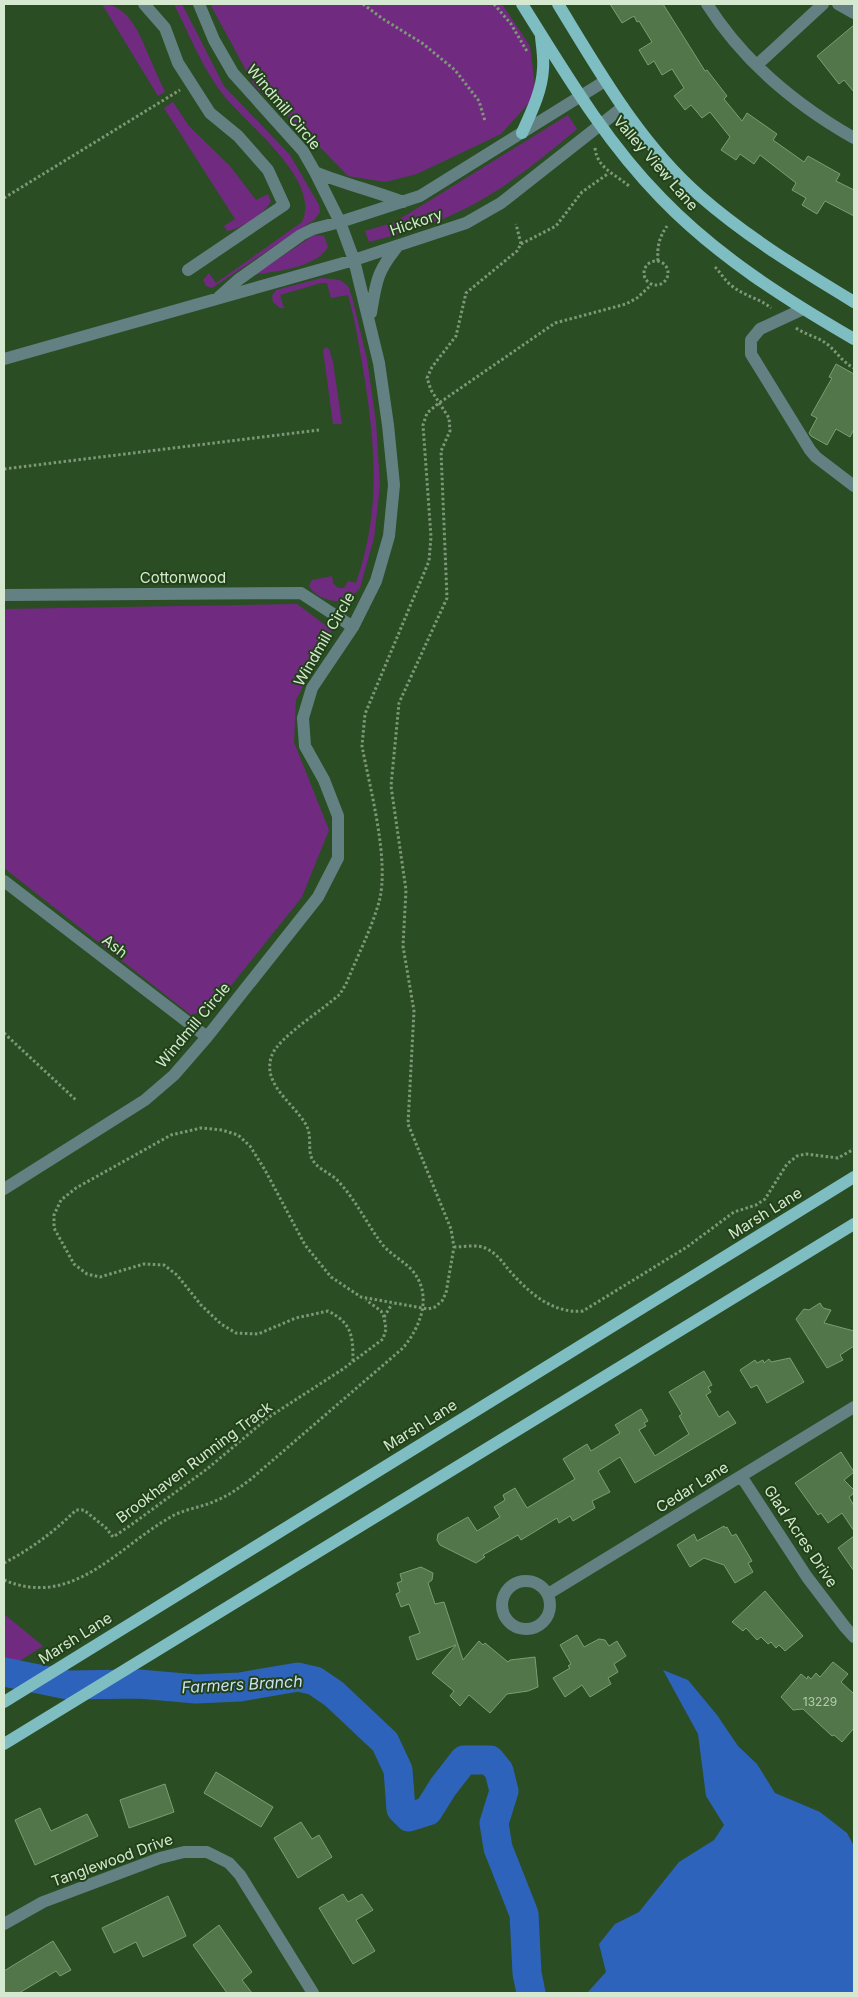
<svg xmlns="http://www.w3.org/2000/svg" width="858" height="1997" font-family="Inter,sans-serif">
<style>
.green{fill:#702b80}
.water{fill:#2e63bb}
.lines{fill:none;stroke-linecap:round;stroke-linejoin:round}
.river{stroke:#2e63bb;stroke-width:29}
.building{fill:#52754a;stroke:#7a9f72}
.path{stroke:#7d9877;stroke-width:3;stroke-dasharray:2.5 2.5;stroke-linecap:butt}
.minor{stroke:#638183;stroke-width:12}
.major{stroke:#7ebdc1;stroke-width:12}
.labels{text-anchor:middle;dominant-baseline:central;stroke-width:4;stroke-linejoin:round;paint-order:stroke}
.number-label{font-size:12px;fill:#b4cbae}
.street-label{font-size:15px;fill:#d5e8d0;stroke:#214219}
.water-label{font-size:16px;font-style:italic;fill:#ceddf4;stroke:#214219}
</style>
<rect width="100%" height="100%" fill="#2b4d24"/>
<!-- green -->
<path class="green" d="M102,4C131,4 142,41 152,63C156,73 161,83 165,92L158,96Z
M174,4H182L224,86L290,155L319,205L320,212L314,220L212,288L206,286L203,280L209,273L216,283L302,222C322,179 244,123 221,92C201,65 189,34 174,4Z
M210,4H502L530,46L536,95L501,134L417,174L385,182L348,176L307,134L254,85Z
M173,102L189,126L230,166L256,200L268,194L271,201C265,214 241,229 227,231L224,226L235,219L164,108Z
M568,115L577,129C537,163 495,197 445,218C421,229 395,235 369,242L365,231L395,222Z
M314,235L324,236L328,247C316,268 276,271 254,275Z
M322,278L340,280L348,286L352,297L367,359L376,423L380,486L374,538L360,588L346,602C331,601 317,599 309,586L312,580L332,576L333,583L338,588H344L348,581L356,583C380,512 376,454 365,381C360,352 356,323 348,295L331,298L327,283H321L280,295L284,308H280L273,302L272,296L276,290Z
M326,347L329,349L333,362L342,424H333L323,350Z
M297,604L332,630L296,700L294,742L329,830L302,897L214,1007L191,1015L4,868V609Z
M4,1614L43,1646L4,1671Z"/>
<!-- water -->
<path class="water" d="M663,1670L688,1680L717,1715L738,1746L757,1764L775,1793L820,1812L847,1833L854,1846V1993H587L606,1972L599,1944L615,1924L639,1912L679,1862L714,1840L724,1825L706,1796L698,1734Z"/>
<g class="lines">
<!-- river -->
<path class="river" d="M4,1672L68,1685L139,1684L196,1689L240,1687L298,1677L315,1681L334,1694L385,1742L398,1770L401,1809L409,1817L428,1811L443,1787L464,1760H490L499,1771L504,1791L494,1823L498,1848L524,1914L527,1973L531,1993"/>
</g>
<!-- building -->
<path class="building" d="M610,4H663L705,71L707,70L727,96L724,99L742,121L747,113L777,134L773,140L804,162L808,156L840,174L836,181L854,190V216L825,201L817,214L802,205L806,198L792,190L796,183L760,155L754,164L740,154L736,160L721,150L730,137L710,112L702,118L691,105L685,110L674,96L684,88L672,69L662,75L654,61L648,65L639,50L652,42L639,21L637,22L634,16L622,23Z
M854,25V92L844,80L839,84L817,56Z
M836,364L854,374V429L850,437L836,429L827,445L811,436L809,433L817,418L811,415L832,378L829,377Z
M820,1303L823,1308L831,1310L824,1323L854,1331V1346L840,1355L843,1360L827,1368L796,1319L804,1309L809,1310Z
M790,1358L804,1382L767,1403L757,1385L751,1388L740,1370L755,1360L757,1363L763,1360L764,1363L769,1359L771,1362Z
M704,1371L712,1385L708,1387L711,1392L706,1395L719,1417L728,1411L736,1423L635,1483L620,1457L598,1471L610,1492L592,1501L595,1508L573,1521L570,1516L559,1523L557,1518L521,1540L518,1535L483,1555L485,1557L476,1563L440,1545L437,1540L438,1534L468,1517L477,1531L500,1517L494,1507L505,1500L503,1495L515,1488L527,1508L575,1479L563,1459L587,1444L591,1451L620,1433L615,1425L641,1409L648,1421L644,1423L646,1426L639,1430L655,1456L689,1434L679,1416L682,1414L669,1392Z
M841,1452L854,1472L844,1480L854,1490L853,1494L849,1497L854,1506V1531L842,1513L828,1523L821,1513L818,1515L795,1483Z
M724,1526L725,1528L727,1527L732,1536L736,1534L752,1561L748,1563L753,1572L735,1583L724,1565L704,1558L690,1567L677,1545L694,1534L697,1541Z
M854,1536V1571L838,1548Z
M421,1567L433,1573L432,1580L428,1583L435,1604L444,1602L463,1660L479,1641L483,1645L485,1643L508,1662L510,1660L535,1657L538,1687L528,1691L507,1694L490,1713L469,1695L460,1706L450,1696L454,1691L432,1673L456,1645L417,1660L409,1637L420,1633L409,1604L401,1607L396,1594L400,1592L397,1583L402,1581L400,1574Z
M765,1591L803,1636L785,1651L779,1645L776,1648L771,1642L768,1644L761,1637L757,1640L746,1628L743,1631L732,1622Z
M577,1635L584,1647L599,1639L605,1640L609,1646L617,1641L626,1656L614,1664L618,1672L608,1678L611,1684L590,1697L582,1685L565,1697L553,1678L570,1668L568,1666L571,1664L560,1645Z
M833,1662L848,1674L841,1682L854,1694V1728L842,1742L834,1735L832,1736L803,1709L793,1710L781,1697L801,1674L807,1679L808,1676L811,1679L816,1673L820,1677Z
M216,1772L273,1807L261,1827L204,1793Z
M165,1784L174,1812L129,1828L120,1800Z
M40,1808L51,1831L87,1814L98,1836L35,1865L15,1820Z
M301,1822L312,1839L319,1835L332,1857L298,1878L274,1838Z
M343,1894L348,1902L362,1894L373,1910L356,1920L375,1951L353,1964L319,1908Z
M168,1896L186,1936L143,1957L136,1942L114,1953L102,1928Z
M219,1925L252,1972L242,1980L252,1993H227L193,1945Z
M53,1941L71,1970L60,1976L56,1971L19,1993H4V1971Z"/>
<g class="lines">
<!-- path -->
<path class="path" d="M363,4L383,19L422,43L455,70L479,101L485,121
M494,4L511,24L528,53
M595,148C597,168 615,174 629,186
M4,198L180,90
M521,244L556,226L582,192L609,173
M658,261C657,246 659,238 667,226
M644 273a12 12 0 1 1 24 0a12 12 0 1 1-24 0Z
M715,267C721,273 725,281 732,286C744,296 759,298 771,308
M796,328C806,335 818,337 827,344C837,352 842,362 854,368
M4,469L319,430
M4,1033L77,1101
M454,1247C464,1247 477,1244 485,1248C495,1252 502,1261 508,1269C528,1292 552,1314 583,1311L687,1247L734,1212L756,1205L765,1199L787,1164L797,1156L806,1154L838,1158L854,1149
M384,1317L392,1304
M353,1361C353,1336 352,1323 328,1311L296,1318L258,1334L236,1333L221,1324L201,1305L177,1275L164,1265L144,1264L100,1277L87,1274L74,1264L54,1228V1215L61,1200L76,1188L171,1135L201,1128L222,1130L238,1135L250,1146L265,1170L305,1245L331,1277L361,1297L428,1309L435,1307L442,1301L446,1293L454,1247L451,1229L408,1124L414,1011L403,946L406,890L391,786L399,703L447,598L441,451L450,431L449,418L431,390L427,378L432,367L456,336L466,293L517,251L521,244L516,224
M4,1563C31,1549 54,1532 76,1510H84L106,1528L113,1537L131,1525L207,1469L269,1417L343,1369L383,1339L386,1329L384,1317L381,1311L366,1300
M4,1580C72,1609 117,1548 169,1518C183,1509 200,1508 215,1501C228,1496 239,1488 251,1479L403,1348C422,1325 433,1293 411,1269C402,1260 390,1254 382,1244C367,1224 356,1200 338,1181C331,1173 318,1170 312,1159C307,1147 313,1135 305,1123C292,1102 261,1083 272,1055C279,1037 324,1009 340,994L346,984C357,957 371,930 379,902C390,861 370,789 362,746L365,714L429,561L431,537L423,425L427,413L439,403L555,323L626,304L637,298L651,285"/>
<!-- minor -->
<path class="minor" d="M144,4L165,28L178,63L210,113L238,136L268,170L284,205L188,270
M707,4C743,61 796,105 854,138
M838,4L854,13
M757,65L823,4
M315,172C344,184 374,191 403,202
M219,297L238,280L301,235L313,229L340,222L420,196L605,81
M803,309L760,329L751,340V354L810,450L816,457L854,486
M371,313C376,282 377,271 398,246
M4,359L354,260L466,223L501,203L623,107
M4,595L301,593L353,627
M4,881L207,1037
M4,1189L145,1100L174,1075L207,1037L318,897L338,858V816L324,780L305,746L303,718L312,688L353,627L376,581L389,536L394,485L388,425L379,363L354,260L340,222L315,172L303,151L233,73L214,40L199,4
M741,1476L807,1577L845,1627L854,1637
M502 1605a24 24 0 1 1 48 0a24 24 0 1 1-48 0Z
M548,1594L854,1407
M4,1924L43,1902L160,1858L184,1852H207L229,1863L240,1875L313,1993"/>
<!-- major -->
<path class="major" d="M522,4C564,71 605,141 661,198C717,256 785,299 854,339
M558,4C599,71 640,144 700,196C747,237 801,270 854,302
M522,133C531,113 542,91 543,69C544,58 542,47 541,37
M4,1702L854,1177
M4,1744L854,1224"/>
</g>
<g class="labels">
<!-- number labels -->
<g class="number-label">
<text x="820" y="1701">13229</text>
</g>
<!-- street labels -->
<g class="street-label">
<text transform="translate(284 107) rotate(50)">Windmill Circle</text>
<text transform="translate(656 163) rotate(49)">Valley View Lane</text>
<text transform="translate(416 222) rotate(-19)">Hickory</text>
<text x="183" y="577">Cottonwood</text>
<text transform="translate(324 639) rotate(-60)">Windmill Circle</text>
<text transform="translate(115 946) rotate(38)">Ash</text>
<text transform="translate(193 1025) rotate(-50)">Windmill Circle</text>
<text transform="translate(765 1213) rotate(-32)">Marsh Lane</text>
<text transform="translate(420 1425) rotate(-32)">Marsh Lane</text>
<text transform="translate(194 1462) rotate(-37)">Brookhaven Running Track</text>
<text transform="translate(692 1487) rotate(-32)">Cedar Lane</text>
<text transform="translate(801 1536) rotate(56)">Glad Acres Drive</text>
<text transform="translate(75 1638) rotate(-32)">Marsh Lane</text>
<text transform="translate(112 1860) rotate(-20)">Tanglewood Drive</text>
</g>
<!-- water labels -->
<g class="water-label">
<text transform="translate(242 1684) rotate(-3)">Farmers Branch</text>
</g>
</g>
<!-- border -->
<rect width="858" height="1997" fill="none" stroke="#d5e8d0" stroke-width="10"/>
</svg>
